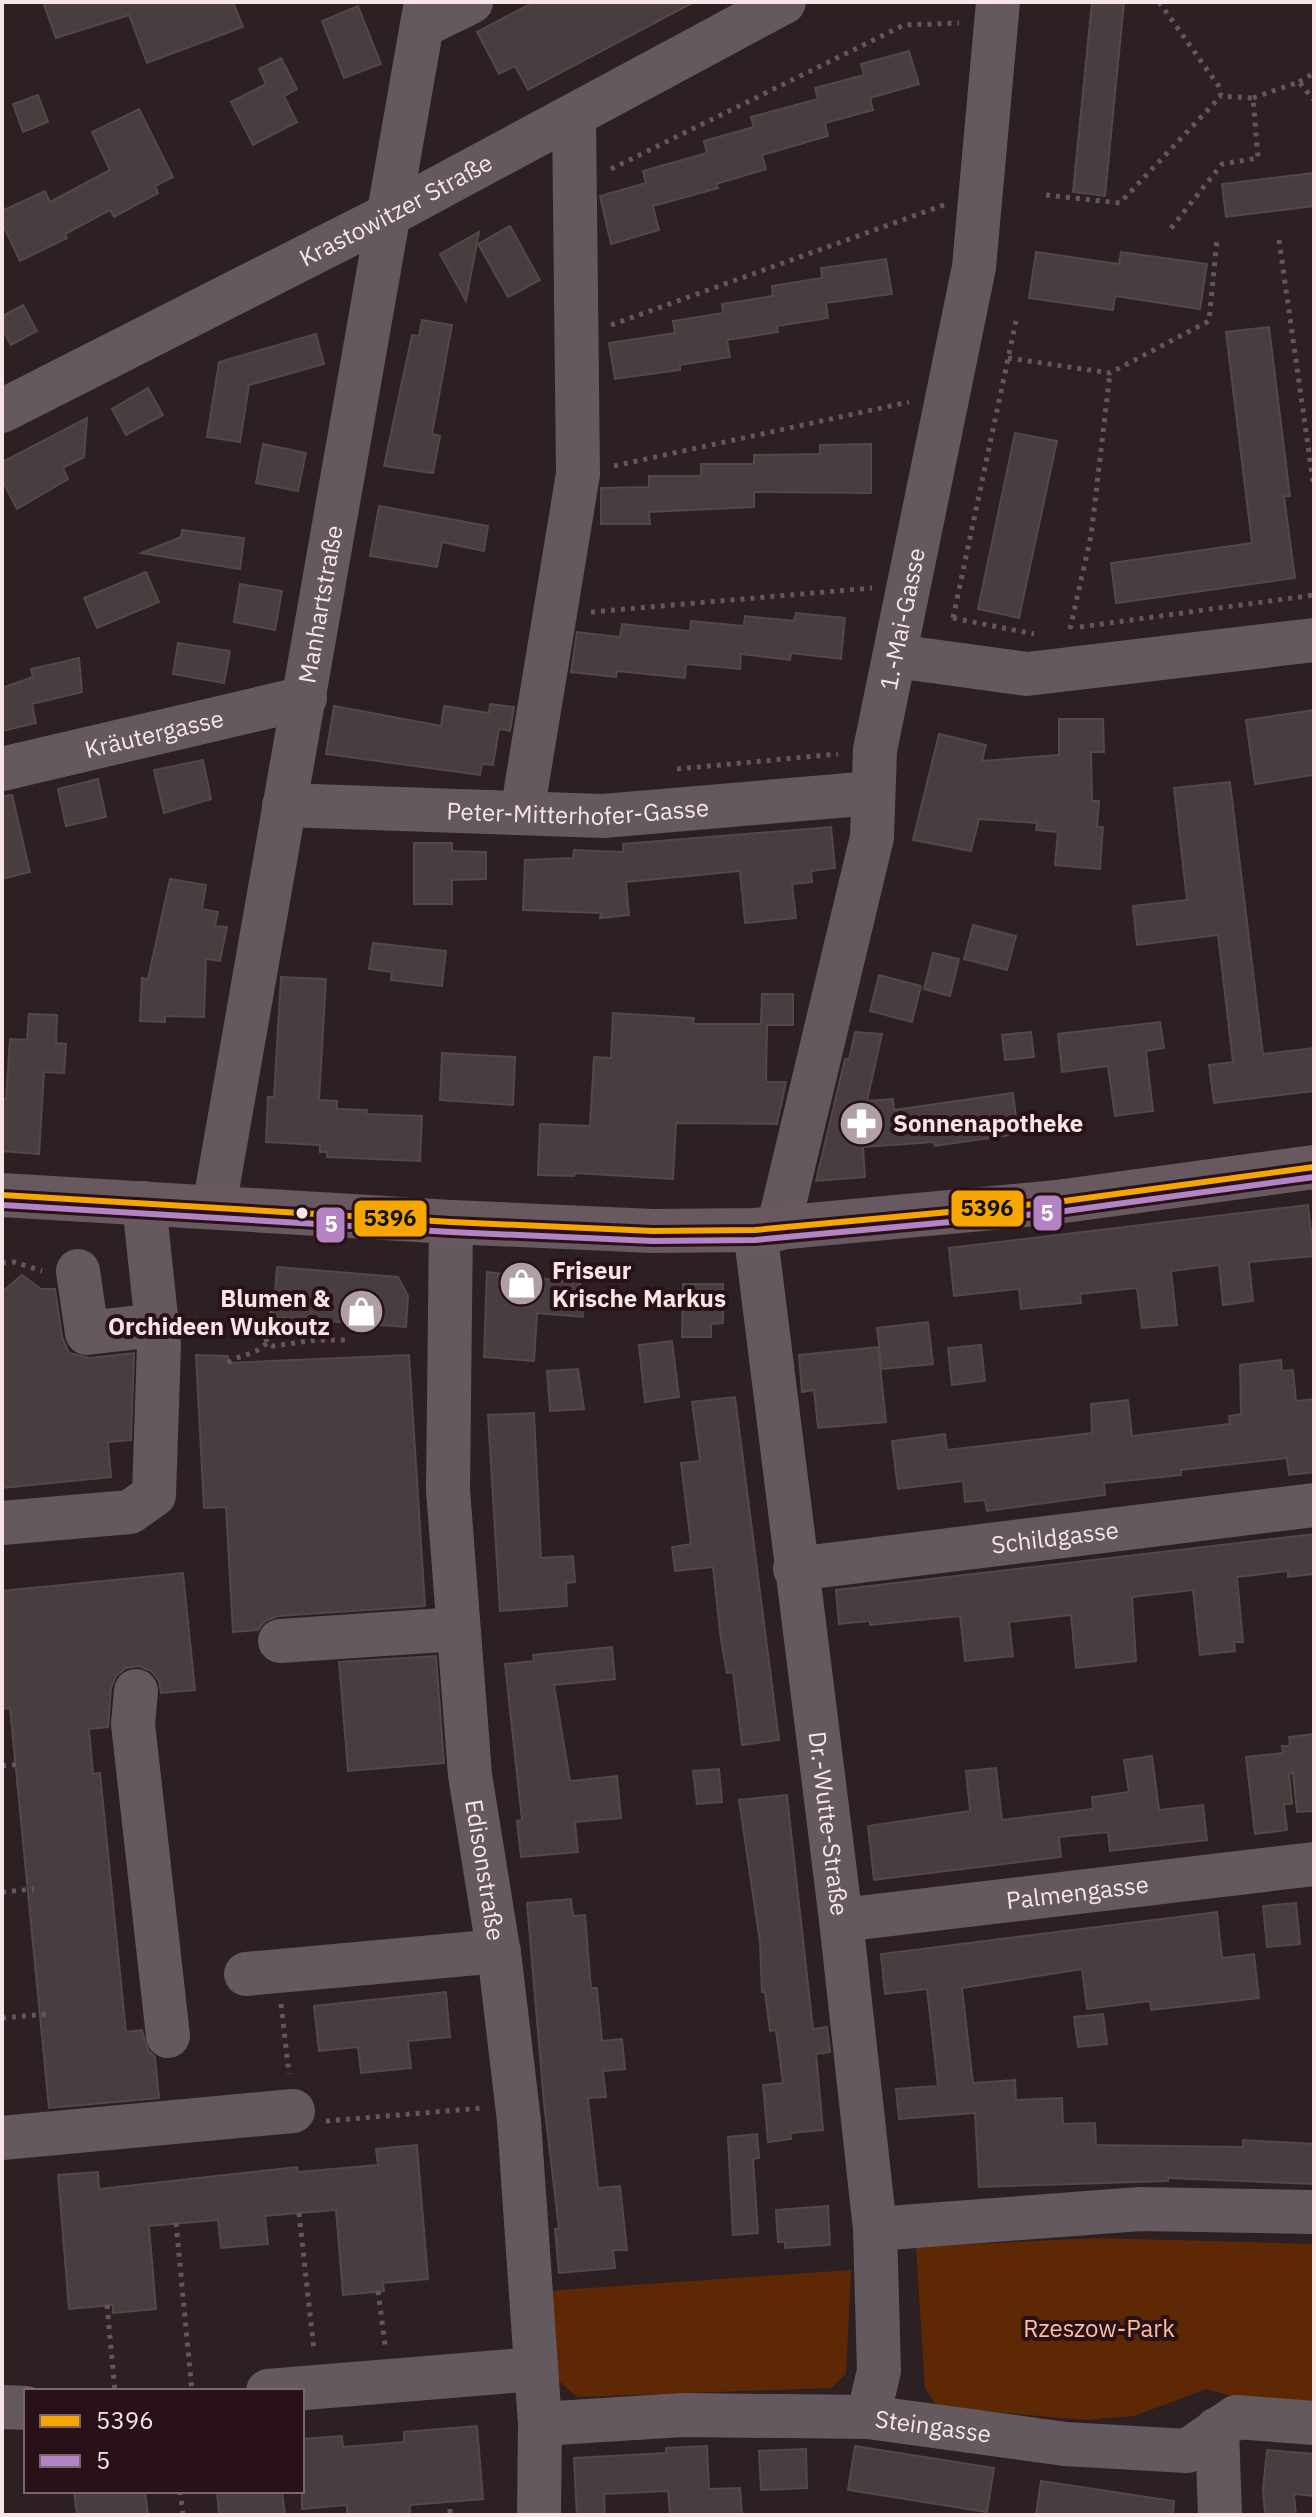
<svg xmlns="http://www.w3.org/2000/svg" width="1316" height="2517" font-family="'IBM Plex Sans',sans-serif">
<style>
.green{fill:#5e2805}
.building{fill:#493e3f;stroke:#544748;stroke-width:2}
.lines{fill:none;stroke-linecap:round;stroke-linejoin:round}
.path{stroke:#63575c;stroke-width:5;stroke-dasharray:4 6;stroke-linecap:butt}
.minor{stroke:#64595e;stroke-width:44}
.major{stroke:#68585f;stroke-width:44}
.bus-1-casing{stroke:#281117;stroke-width:12}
.bus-2-casing{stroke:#281117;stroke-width:12}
.bus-1{stroke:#f7a600;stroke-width:6}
.bus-2{stroke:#b383c4;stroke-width:6}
.bus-dot{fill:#f7e5e8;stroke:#281117;stroke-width:3}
.labels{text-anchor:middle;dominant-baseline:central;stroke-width:8;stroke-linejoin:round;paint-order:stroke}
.street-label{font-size:24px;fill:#f7e5e8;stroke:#281117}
.poi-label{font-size:24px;font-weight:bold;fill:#f7e5e8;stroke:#281117;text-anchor:start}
.park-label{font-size:24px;fill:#fcbd9d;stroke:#281117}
.line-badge{stroke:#281117;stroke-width:3}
.badge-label{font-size:22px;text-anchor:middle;font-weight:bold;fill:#fff}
.pale-badge-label{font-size:22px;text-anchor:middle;font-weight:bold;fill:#111}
</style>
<rect width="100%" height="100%" fill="#2d2023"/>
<!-- green -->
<path class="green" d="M1098,2238L1314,2244V2404L1235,2397L1206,2389L1134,2416L1085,2420L937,2407L925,2388L916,2247Z
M851,2270L846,2374L831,2388L577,2397L559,2381L546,2291Z"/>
<!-- building -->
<path class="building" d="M43,2H233L243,27L147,63L129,15L56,38Z
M534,2H694L528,90L515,66L499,74L477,32Z
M1092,2H1124L1105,196L1073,192Z
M358,6L381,64L344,78L322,21Z
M909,51L919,84L870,98L873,110L825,123L828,136L762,155L766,169L716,184L718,188L653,206L659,230L611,244L600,196L646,183L643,171L707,153L704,141L754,127L751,117L818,99L815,88L864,75L861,64Z
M281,58L297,89L284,96L297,122L253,145L231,102L266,84L259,69Z
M38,95L48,122L23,132L13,104Z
M139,109L173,177L155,186L158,193L114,217L110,210L65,234L67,238L20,261L2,223V211L45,191L50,202L110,170L92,132Z
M1314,173V206L1226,217L1222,184Z
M510,226L540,280L508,297L478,244Z
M479,232L466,301L440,254Z
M1036,252L1119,264L1121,252L1207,264L1200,309L1115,296L1113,310L1029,298Z
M886,259L892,294L826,303L828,318L777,326L778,332L727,340L730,357L680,365V370L615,379L609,343L675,333L673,321L723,313L722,304L773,296L772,286L822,278L821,268Z
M23,305L37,331L11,345L2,329V316Z
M422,320L452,325L432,434L440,436L433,473L384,466L412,335L419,336Z
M1269,327L1290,496H1284L1295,578L1116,603L1111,563L1252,543L1226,332Z
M316,334L324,364L249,385L240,442L207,437L219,362Z
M148,388L163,415L126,435L112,409Z
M87,418L84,457L63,468L68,479L17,509L2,480V462Z
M1015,433L1057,441L1019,618L978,609Z
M263,444L306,453L298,491L256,483Z
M871,444V493L754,492V507L649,512L650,524H601V488L649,487V476H701V464H754V455L820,454V445Z
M379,506L488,526L484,551L442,542L437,567L370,556Z
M182,530L244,538L240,569L141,553L181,537Z
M146,572L159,602L97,628L84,598Z
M240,584L282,591L275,630L234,622Z
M796,613L845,618L841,659L791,653L790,660L741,654L740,669L686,664L685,678L617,671L616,677L571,672L577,632L620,637L622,624L690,631L691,621L744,626L745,616L794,621Z
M178,643L230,651L224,683L173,674Z
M79,658L82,692L32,704L36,723L2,731V688L33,677L31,669Z
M490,704L514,707L510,731L499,729L493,765L482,764L480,775L326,754L334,706L441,726L444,706L489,713Z
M1314,710V775L1255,784L1246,720Z
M1059,719H1103L1104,752H1091L1092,801H1099L1097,827H1103L1100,869L1055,865L1058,832L1036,830L1037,823L979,819L971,851L913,840L939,734L986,745L982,761L1059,755Z
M203,760L211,799L164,813L154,770Z
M98,779L106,817L66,826L58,789Z
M1230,782L1263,1054L1314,1048V1091L1214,1103L1209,1065L1233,1062L1218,935L1137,945L1133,906L1187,900L1174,788Z
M12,795L30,872L2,879V796Z
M831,827L835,868L811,871L812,882L792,884L796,918L745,923L740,871L626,882L629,915L600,918L601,913L523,910L525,860L573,858L574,850L623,852V844Z
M414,843H452V851L486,852V879L452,880V904H414Z
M170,879L206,885L202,909L218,912L215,926L227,927L220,961L206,959L204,1017L165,1016V1022L140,1021L142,978L148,979Z
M973,925L1016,936L1007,970L964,959Z
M373,943L446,951L442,986L391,980L392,972L369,969Z
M933,953L959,959L950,996L924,989Z
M879,975L921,986L912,1022L870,1011Z
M281,977L326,979L319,1100L337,1101V1109L367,1110L366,1114L422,1116L420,1161L327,1157V1152H320V1145L266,1142L268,1097H274Z
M762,994H793V1025H767L766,1082H786L777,1124L676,1123L673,1179L575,1173L574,1176L538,1175L540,1124L590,1126L594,1057L611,1058L613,1013L694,1018L693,1024H761Z
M29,1014L57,1015L56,1043L66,1044L64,1073L44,1072L39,1154L2,1151V1099H6L10,1039L27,1040Z
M1160,1022L1164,1048L1146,1051L1153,1111L1115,1116L1108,1066L1062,1072L1058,1034Z
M855,1032L882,1034L867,1101L893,1099L894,1110L1013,1093L1018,1134L935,1146L934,1142L863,1147L865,1177L816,1181L845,1059L849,1060Z
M1031,1032L1034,1057L1005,1060L1002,1035Z
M442,1053L515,1057L513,1105L440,1100Z
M1308,1205L1314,1256L1249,1262L1253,1301L1223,1305L1219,1265L1171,1271L1177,1325L1142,1328L1137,1288L1080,1294L1081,1303L1021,1309L1019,1289L954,1296L949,1248Z
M277,1267L398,1277L408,1296L406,1327L273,1317Z
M487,1272L580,1283L583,1317L537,1313L534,1361L484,1357Z
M22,1275L41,1289H55L62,1337L69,1353L90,1358L134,1353L131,1440L108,1442L111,1477L2,1488V1292Z
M683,1284H723V1323L711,1324V1337H682Z
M928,1322L933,1364L882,1369L877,1328Z
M672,1341L679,1397L645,1402L639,1345Z
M981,1345L985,1381L952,1385L948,1348Z
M878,1347L886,1422L818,1428L814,1390L802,1392L799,1355Z
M196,1355L228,1356V1363L409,1355L425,1606L278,1616L265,1621L258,1630L233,1632L226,1507L204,1508Z
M1281,1360L1282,1371L1293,1370L1296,1401L1314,1399V1472L1289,1475L1287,1458L1181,1470V1475L1104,1483L1105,1495L987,1511L985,1500L965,1502L963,1481L898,1489L892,1441L945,1434L947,1450L1092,1433L1091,1404L1128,1400L1132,1436L1230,1424L1229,1416L1241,1414L1240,1365Z
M578,1369L584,1409L550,1411L547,1371Z
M735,1397L779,1740L742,1745L733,1672L727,1673L721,1640L713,1567L675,1571L672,1547L691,1544L681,1463L700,1461L692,1402Z
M534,1413L541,1558L573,1556L575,1582L566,1583L567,1606L500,1611L488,1415Z
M1314,1534V1574L1288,1577V1571L1237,1577L1243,1642H1234L1235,1651L1200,1655L1193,1590L1132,1597L1136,1661L1076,1668L1071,1615L1009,1622L1013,1656L965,1661L960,1616L870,1625V1621L839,1624L836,1590Z
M183,1573L195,1690L161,1693L159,1681L151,1671L139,1666L126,1668L116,1676L111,1688L108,1727L89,1729L93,1774L100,1773L126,2032L142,2030L148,2050L155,2057L159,2098L49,2108L10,1708L2,1709V1591Z
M612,1647L615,1679L554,1685L570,1781L617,1776L621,1818L575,1822L578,1852L521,1857L517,1821L522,1820L505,1664L534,1661L533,1655Z
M436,1656L444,1763L348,1771L339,1662Z
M1314,1734V1811L1297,1812L1293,1773L1289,1774L1292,1804H1284L1287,1830L1255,1834L1246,1757L1283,1753L1282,1746H1290L1289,1737Z
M1152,1756L1159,1810L1203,1805L1207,1840L1110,1851L1108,1832L1059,1837L1061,1857L874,1880L868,1826L970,1811L966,1771L996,1768L1002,1820L1093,1809L1092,1797L1129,1792L1124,1760Z
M719,1769L722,1802L697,1804L693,1771Z
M787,1795L813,2029L827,2027L830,2052L816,2054L823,2130L790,2133L791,2139L768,2142L763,2085L783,2083L776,2030L770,2031L765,1992H762L760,1942L739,1800Z
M571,1899L573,1916L585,1915L591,1988H597L602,2041L622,2039L625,2069L603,2071L606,2097L588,2098L598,2188L620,2186L627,2250H613L615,2268L559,2273L555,2229H559L544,2103L527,1903Z
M1296,1903L1300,1944L1267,1947L1263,1906Z
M1217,1912L1222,1958L1254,1954L1259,1998L1151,2010L1150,2001L1087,2009L1082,1969L962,1988L973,2083L1015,2080L1016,2100L1062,2098L1063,2124L1095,2123L1096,2145L1243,2147V2140L1314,2144V2184L1168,2178V2181L979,2187L975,2113L899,2119L896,2089L938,2086L927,1989L885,1994L881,1954Z
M446,1992L450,2037L408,2041L411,2068L361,2073L358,2047L319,2051L314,2006Z
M1103,2014L1107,2044L1078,2047L1074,2017Z
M757,2134L759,2158L753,2159L758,2233L733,2235L728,2137Z
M417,2145L428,2279L383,2283L384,2291L343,2295L336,2210L299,2213L265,2216L268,2244L221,2248L218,2220L149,2226L156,2309L113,2313V2305L69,2309L58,2175L98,2172L99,2189L297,2167L298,2172L378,2165L376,2149Z
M828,2206L830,2245L785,2248V2242H778L776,2210Z
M477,2426L483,2499L410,2505V2513L385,2515H347V2505L302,2509V2439L342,2436L343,2447L404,2442V2432Z
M707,2446L709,2489L740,2488L742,2515H670L668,2491L604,2494L605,2515H577L574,2458L666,2453V2448Z
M855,2446L994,2468L987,2512L848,2490Z
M806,2449L807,2488L761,2490L759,2451Z
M1267,2450L1314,2454V2496L1294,2494L1296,2515H1265L1263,2489Z
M1041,2481L1174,2501L1173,2515H1036Z
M74,2491H145L148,2515H77Z
M217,2491H282L285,2515H219Z"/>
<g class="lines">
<!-- path -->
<path class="path" d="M1159,2L1218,85L1221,96L1253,98L1258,158L1222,164L1168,232
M1299,82L1314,73
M1253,98L1299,82L1314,100
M611,169L904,25L959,23
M1046,195L1120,203L1221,96
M1279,240L1314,488
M611,325L944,205
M1008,358L1110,373L1209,321L1217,239
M614,466L909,402
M591,612L872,588
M953,618L1034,634
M953,618L1016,321
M1080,627L1314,595
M1070,629L1091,536L1110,373
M677,769L838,754
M2,1263L14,1262L42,1271
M273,1312L263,1324L267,1343L273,1346L316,1340H346
M228,1363C243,1352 251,1358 267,1343
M2,1766L21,1764
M2,1892L34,1889
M281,2004L289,2074
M2,2018L46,2014
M326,2121L483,2108
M299,2213L314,2351
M176,2223L192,2391
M378,2291L385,2345
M107,2305L115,2391
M180,2491L183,2515
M450,2509V2515"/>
<!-- minor -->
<g class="minor">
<path d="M422,26L471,2"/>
<path id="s1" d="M2,411L388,215L784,2"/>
<path d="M895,656L1027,674L1314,640"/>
<path id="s2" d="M2,769L305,698"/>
<path id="s3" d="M284,805L603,816L872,793"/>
<path d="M522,813L578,474L574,116"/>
<path id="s4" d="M214,1207L426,2"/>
<path id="s5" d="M451,1222L448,1490L470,1775L500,1961L519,2121L540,2424L539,2515"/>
<path id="s6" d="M778,1229L872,837L875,750L974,267L998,2"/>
<path id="s7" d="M755,1230L841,1920L875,2229L879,2371L868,2417"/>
<path d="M78,1271L87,1333L157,1325"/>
<path d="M2,1523L130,1512L154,1495L159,1345L144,1203"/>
<path id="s8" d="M795,1569L1314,1505"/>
<path d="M280,1641L458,1629"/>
<path d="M136,1691L133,1724L168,2036"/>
<path id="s9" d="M841,1920L1314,1864"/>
<path d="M246,1974L499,1951"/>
<path d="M2,2138L293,2111"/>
<path d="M875,2229L1140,2209L1314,2212"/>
<path d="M268,2391L535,2369"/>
<path d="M2,2407L26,2408"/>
<path id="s10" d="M540,2424L682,2415L868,2417L1065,2444L1187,2451L1236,2417L1314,2423"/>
<path d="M1217,2429L1220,2515"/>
</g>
<!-- major -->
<path class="major" d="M2,1195L451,1222L653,1231L755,1230L1057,1202L1314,1167"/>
<defs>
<path id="bus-1" d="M2,1195L451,1222L653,1231L755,1230L1057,1202L1314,1167"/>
<path id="bus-2" d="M2,1205L451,1232L653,1241L755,1240L1058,1212L1314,1177"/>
</defs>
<!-- bus-1 casing -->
<use href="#bus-1" class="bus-1-casing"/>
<!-- bus-2 casing -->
<use href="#bus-2" class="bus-2-casing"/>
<!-- bus-1 -->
<use href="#bus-1" class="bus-1"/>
<!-- bus-2 -->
<use href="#bus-2" class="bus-2"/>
</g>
<!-- icons -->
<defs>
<symbol id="pharmacy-disc" viewBox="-11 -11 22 22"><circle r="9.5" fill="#b0a0a3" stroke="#281117"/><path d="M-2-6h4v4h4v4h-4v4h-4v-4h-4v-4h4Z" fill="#fff"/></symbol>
<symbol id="shop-disc" viewBox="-11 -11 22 22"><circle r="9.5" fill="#b0a0a3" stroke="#281117"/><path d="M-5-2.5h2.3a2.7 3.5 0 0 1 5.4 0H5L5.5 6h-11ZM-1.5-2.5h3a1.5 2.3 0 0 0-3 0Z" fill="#fff"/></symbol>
</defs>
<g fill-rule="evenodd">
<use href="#pharmacy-disc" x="836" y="1098" width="51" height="51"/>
<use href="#shop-disc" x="496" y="1258" width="51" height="51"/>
<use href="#shop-disc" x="336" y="1286" width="51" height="51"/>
</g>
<!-- markers -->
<circle class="bus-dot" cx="302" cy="1213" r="7"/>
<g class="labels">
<!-- street labels -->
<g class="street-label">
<text stroke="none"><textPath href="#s1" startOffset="442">Krastowitzer Straße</textPath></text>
<text stroke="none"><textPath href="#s4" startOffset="612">Manhartstraße</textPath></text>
<text stroke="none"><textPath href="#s6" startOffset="624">1.-Mai-Gasse</textPath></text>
<text stroke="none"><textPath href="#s2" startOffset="156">Kräutergasse</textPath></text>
<text stroke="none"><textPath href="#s3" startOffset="294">Peter-Mitterhofer-Gasse</textPath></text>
<text stroke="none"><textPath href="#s8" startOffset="262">Schildgasse</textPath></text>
<text stroke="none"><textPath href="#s7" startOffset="598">Dr.-Wutte-Straße</textPath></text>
<text stroke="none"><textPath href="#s5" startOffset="650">Edisonstraße</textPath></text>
<text stroke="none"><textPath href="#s9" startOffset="238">Palmengasse</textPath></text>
<text stroke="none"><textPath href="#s10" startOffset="394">Steingasse</textPath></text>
</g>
<!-- poi labels -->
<g class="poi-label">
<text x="893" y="1123">Sonnenapotheke</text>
<text x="552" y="1270">Friseur<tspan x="552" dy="28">Krische Markus</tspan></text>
<text x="330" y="1298" text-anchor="end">Blumen &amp;<tspan x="330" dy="28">Orchideen Wukoutz</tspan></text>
</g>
<!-- park labels -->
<g class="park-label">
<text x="1099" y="2328">Rzeszow-Park</text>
</g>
</g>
<g class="line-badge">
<rect x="950" y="1189" width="75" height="39" rx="8" fill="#f7a600"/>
<rect x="1032" y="1194" width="31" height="38" rx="8" fill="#b383c4"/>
<rect x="353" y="1199" width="75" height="39" rx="8" fill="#f7a600"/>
<rect x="315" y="1206" width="31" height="38" rx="8" fill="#b383c4"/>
</g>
<g class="badge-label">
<text x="1047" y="1221">5</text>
<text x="331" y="1232">5</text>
</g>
<g class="pale-badge-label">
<text x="987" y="1216">5396</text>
<text x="390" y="1226">5396</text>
</g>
<!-- border -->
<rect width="1316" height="2517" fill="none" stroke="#f7e5e8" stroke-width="8"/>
<!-- legend -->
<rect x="24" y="2389" width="280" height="104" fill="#281117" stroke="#7b666b" stroke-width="2"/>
<rect x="40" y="2415" width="40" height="12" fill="#f7a600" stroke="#7b666b" stroke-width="2"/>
<text x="96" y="2429" font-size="24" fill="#f7e5e8">5396</text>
<rect x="40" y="2455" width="40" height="12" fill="#b383c4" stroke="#7b666b" stroke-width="2"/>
<text x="96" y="2469" font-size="24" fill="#f7e5e8">5</text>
</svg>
